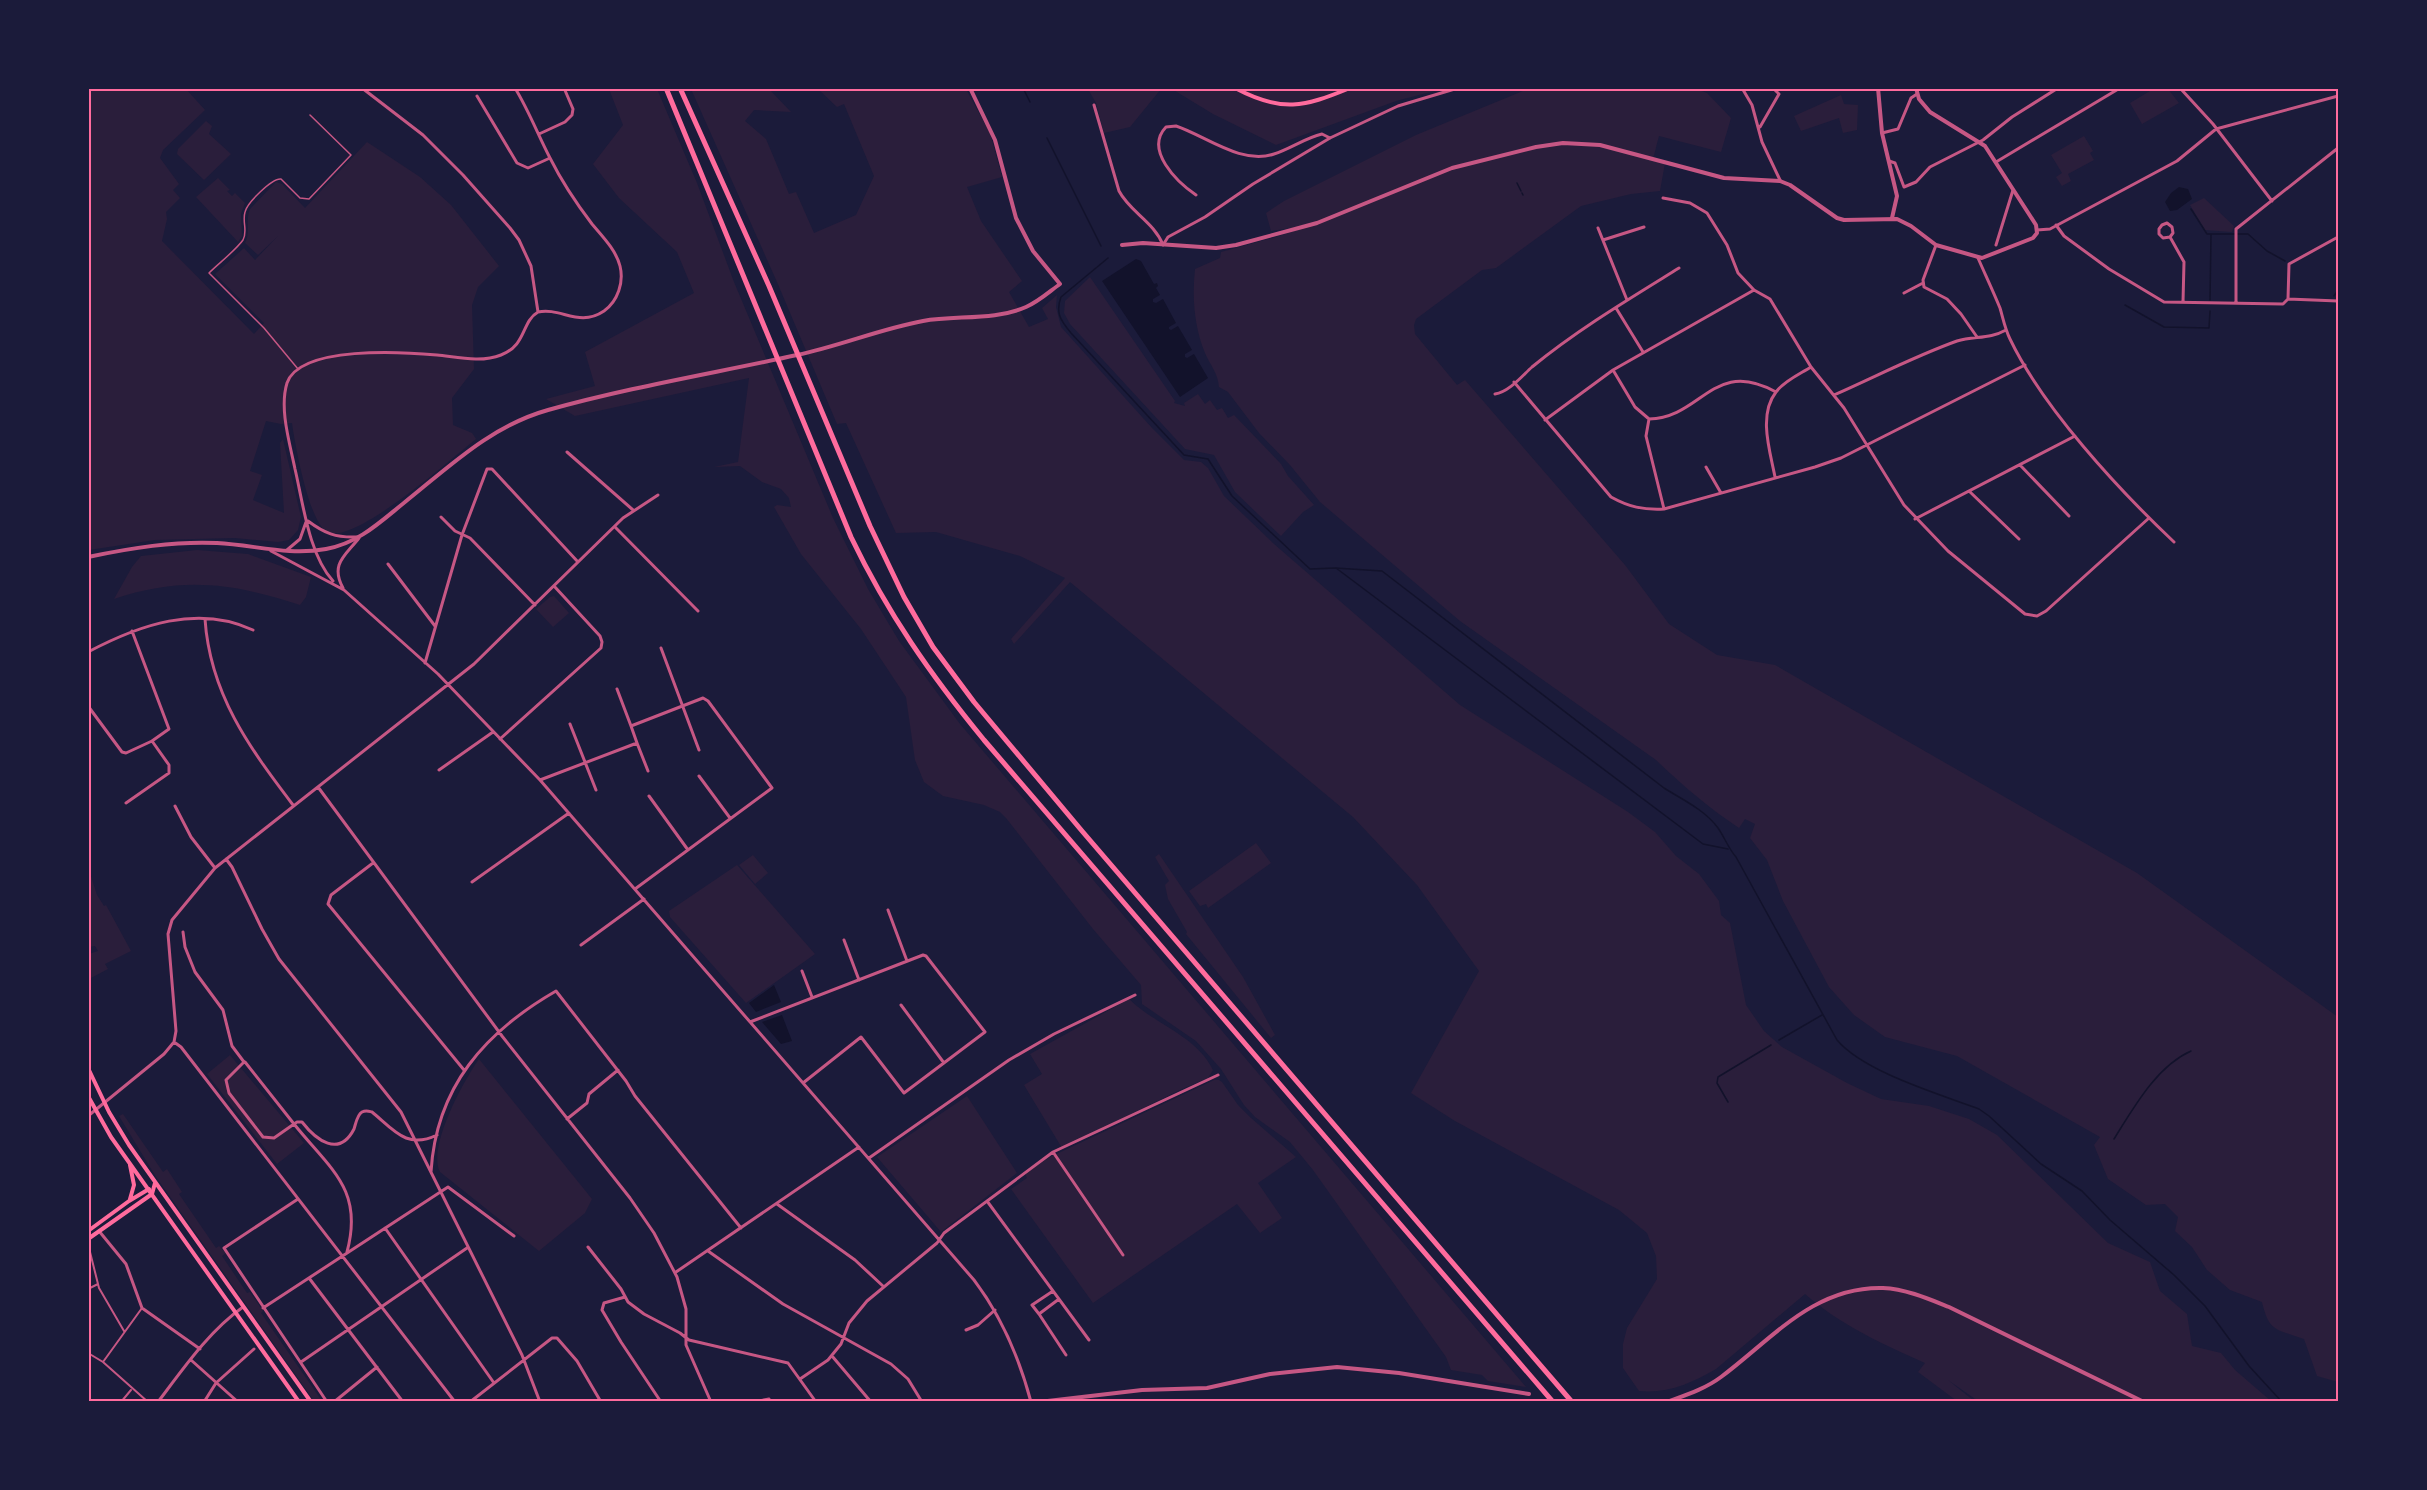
<svg xmlns="http://www.w3.org/2000/svg" width="2427" height="1490" font-family="Helvetica,sans-serif">
<style>
.green{fill:#2a1e3b}
.water{fill:#12122b}
.lines{fill:none;stroke-linecap:round;stroke-linejoin:round}
.stream{stroke:#12122b;stroke-width:1.5}
.service{stroke:#c65784;stroke-width:1.5}
.pedestrian{stroke:#c65784;stroke-width:2}
.minor{stroke:#c65784;stroke-width:3}
.tertiary{stroke:#c65784;stroke-width:4}
.secondary{stroke:#ff6b9d;stroke-width:4}
.motorway{stroke:#ff6b9d;stroke-width:5}
.neatline{fill:none;stroke:#ff6b9d;stroke-width:2}
</style>
<rect width="100%" height="100%" fill="#1b1b3a"/>
<!-- green -->
<path class="green" d="M1693,88L1707,93L1731,118L1721,152L1659,136L1653,159L1665,163L1660,191L1631,194L1581,206L1496,268L1482,270L1416,319L1414,325L1415,334L1457,385L1465,380L1625,565L1669,624L1717,655L1775,665L2137,873L2338,1017V1382L2317,1376L2304,1339C2276,1329 2269,1332 2262,1302L2230,1290L2207,1270L2192,1247L2175,1231L2178,1217L2165,1204L2146,1205L2108,1179L2094,1145L2100,1137L1957,1056L1885,1037L1854,1015L1829,987L1783,901L1767,860L1750,838L1755,824L1745,819L1739,828C1709,808 1682,785 1656,760L1460,621L1320,502L1290,465L1259,433L1228,392L1219,387C1218,373 1210,365 1205,353C1194,326 1192,297 1195,269L1220,258L1221,252L1276,237L1312,225L1271,231L1266,213L1284,201L1416,135L1528,89Z
M2155,88L2168,89L2179,103L2142,124L2130,103Z
M89,89H186L205,110L163,150L160,158L179,184L173,190L180,198L166,212L167,219L162,241L254,334L264,323L215,274L244,248L255,260L278,236L258,255L245,243C251,232 245,220 250,209L276,182L282,184L305,208L367,142L420,177L451,205L499,266L478,287L472,305L474,369L452,398L453,425L472,433L476,439C452,458 354,546 327,532C309,522 295,445 292,423L281,424L266,421L250,471L262,475L253,500L284,513L280,443L283,439L301,517L298,530L289,540L278,542L235,538L155,540L89,550Z
M609,89H657L697,183L734,282L833,518L868,589L899,641L960,724L1526,1387L1488,1381L1482,1375L1451,1370L1446,1357L1313,1170L1290,1142L1255,1117L1244,1105L1221,1069L1196,1041L1142,1004L1141,985L1093,929L1006,818L1000,812L984,805L943,796L924,782L915,760L906,697L861,629L801,554L774,507L777,505L791,507L789,498L781,489L762,482L740,466L714,467L738,462L749,378L575,416L546,399L595,386L585,352L694,293L677,252L619,198L593,164L623,125Z
M691,89H769L791,112L754,110L745,121L766,139L789,194L796,192L814,233L856,215L874,176L844,104L837,107L818,89H966L990,133L1002,177L967,187L981,221L1022,281L1009,292L1029,327L1048,319L1042,308L1057,295L1056,307L1061,327L1152,428L1184,460L1201,462L1208,468L1224,496L1274,544L1460,705L1628,812L1655,832L1676,856L1699,874L1719,901L1721,915L1730,923L1746,1005L1764,1031L1782,1047L1847,1083L1881,1099L1929,1106L1969,1119L1997,1135L2108,1243L2150,1262L2160,1291L2187,1314L2192,1346L2221,1353L2235,1370L2271,1401H1978L1948,1380L1974,1401H1957L1918,1372L1925,1363C1884,1345 1839,1324 1805,1294L1716,1369C1692,1383 1667,1394 1639,1391L1623,1368V1344L1627,1328L1657,1279L1656,1256L1647,1233L1619,1210L1455,1121L1411,1093L1479,971L1417,885L1353,817L1070,582L1014,644L1011,639L1065,578L1020,556L936,532L896,533L846,423L837,424L777,282Z
M1088,89H1161L1130,127L1104,133L1096,103Z
M1172,89H1442L1396,101L1276,145L1213,114Z
M1841,95L1844,104L1858,105L1857,130L1843,133L1839,118L1801,131L1794,116Z
M206,121L212,126L209,134L231,154L204,180L177,154L178,149Z
M2084,136L2093,151L2090,153L2094,160L2068,174L2071,181L2062,186L2056,177L2062,173L2051,155Z
M218,178L230,190L227,191L232,196L235,193L245,203L241,214L242,236L238,242L196,197Z
M2204,198L2234,226L2232,232L2205,230L2190,205Z
M1090,277L1175,401L1174,403L1185,406L1184,403L1198,394L1205,404L1210,400L1217,410L1222,408L1228,418L1234,415L1281,464L1288,476L1314,505L1303,512L1281,536L1235,492L1214,455L1185,449L1070,324L1064,313L1065,301Z
M197,550L248,554L311,577L306,597L300,605C233,583 182,576 114,599L132,567L141,556Z
M554,596L569,613L553,627L536,609L550,597Z
M1256,843L1271,863L1208,908L1206,904L1200,906L1189,891Z
M1159,854L1243,977L1275,1035L1271,1038L1186,934L1187,932L1168,899L1165,885L1169,881L1155,857Z
M753,855L768,873L755,884L739,865Z
M737,865L815,954L746,1003L670,917L669,911Z
M89,870L97,895L104,906L106,905L131,951L105,964L108,969L89,979V954L98,951L95,946L89,947Z
M1129,999C1155,1025 1196,1035 1213,1070L1208,1078L1182,1089L1062,1148L1024,1085L1042,1074L1030,1054Z
M230,1055L304,1143L277,1164L207,1074Z
M479,1059L592,1199L585,1213L539,1251L440,1172C427,1147 464,1080 479,1059Z
M1214,1080H1219L1222,1082L1238,1105L1251,1118L1296,1157L1258,1183L1282,1218L1260,1233L1237,1204L1093,1303L1011,1189L1027,1178L1025,1173L1050,1157Z
M967,1096L1017,1173L941,1232L877,1157Z
M123,1114L163,1172L167,1169L182,1192L179,1194L216,1248L219,1246L226,1253L222,1256L247,1293L250,1292L263,1311L261,1313L322,1401H314L156,1177L119,1116Z"/>
<!-- water -->
<path class="water" d="M2179,187L2188,189L2192,199L2177,210L2170,211L2165,202L2171,193Z
M1136,259L1141,261L1154,284L1157,283L1158,286L1156,288L1160,295L1153,299V302L1156,303L1163,299L1176,323L1169,327V329L1171,330L1178,326L1192,350L1185,354V357L1187,358L1194,354L1208,378L1180,397L1102,281Z
M774,985L781,1002L756,1012L749,1003Z
M782,1015L792,1041L781,1044L762,1022Z"/>
<g class="lines">
<!-- stream -->
<path class="stream" d="M1023,88L1030,102
M1047,138L1101,246
M1517,183L1521,191
M1522,193L1523,195
M2191,209L2207,234H2248L2267,251L2285,261
M1108,258L1061,297C1055,313 1061,321 1071,333L1184,455L1208,459L1232,496L1310,569L1335,568L1382,571L1664,788C1683,800 1705,810 1718,828C1725,838 1728,848 1736,857L1837,1040C1864,1072 1939,1094 1979,1109L1989,1116L2041,1164L2082,1191L2110,1220L2174,1275L2205,1306L2249,1366L2282,1402
M2334,296L2338,290
M2210,300L2211,235
M2125,305L2164,327L2209,328L2210,311
M1336,568L1703,844L1728,849
M1779,1040L1822,1015
M1728,1102L1717,1083L1718,1077L1771,1045
M2114,1139C2134,1107 2157,1066 2191,1051"/>
<!-- service -->
<path class="service" d="M298,369L264,328L209,273C218,264 236,250 243,240C248,231 242,222 245,212C247,203 272,178 281,179L300,198L309,199L351,155L310,115"/>
<!-- pedestrian -->
<path class="pedestrian" d="M88,1244L99,1288L124,1331
M88,1289L98,1284
M88,1353L103,1362L148,1402
M103,1362L142,1308
M121,1402L131,1390"/>
<!-- minor -->
<path class="minor" d="M362,88L423,135L463,175L510,228L519,240L531,266L538,312
M515,88C529,111 538,135 550,158C562,182 576,203 592,224C602,236 616,250 620,266C624,282 618,301 604,311C579,328 561,307 538,312
M1742,88L1752,105L1762,142L1780,180
M2180,88L2213,124L2272,201
M477,96L517,163L528,168L550,158
M1094,105L1119,191C1130,212 1154,222 1163,245
M1760,127L1779,94L1773,88
M1882,133L1898,129L1911,98L1917,94
M539,134L565,122L572,115L573,109L564,88
M1889,161L1895,163L1904,187L1916,182L1930,167L1983,140L2012,117L2058,88
M1996,162L2120,88
M1196,195C1177,182 1144,150 1166,127L1176,126C1206,136 1241,165 1274,154C1290,149 1305,138 1322,134L1330,138
M1663,198L1690,203L1707,213L1727,245L1738,273L1754,290L1770,299L1811,367L1844,408L1904,505L1948,551L2025,614L2037,616L2046,611L2149,518
M2056,225L2064,236L2109,269L2164,302L2283,304L2288,299L2289,264L2338,237
M1598,228L1627,300
M2037,230L2050,229L2177,161L2216,129L2338,96
M2170,237L2173,233L2172,227L2167,223L2162,225L2159,229V234L2163,238L2170,237L2184,262L2183,302
M1603,240L1644,227
M1163,245L1168,237L1205,217L1253,184L1330,138L1398,106L1458,88
M1936,245L1923,280L1924,287L1947,299L1961,314L1977,337
M1996,245L2013,190
M1978,258C1985,274 1993,291 2000,308C2003,318 2005,329 2010,339C2043,408 2118,489 2174,542
M1904,293L1923,283
M2288,299L2338,301
M2236,303V229L2338,148
M1616,308L1643,352
M1613,370L1635,407L1649,419L1646,436L1664,509
M1514,382L1611,497C1629,507 1643,510 1664,509L1815,467L1841,458L2025,365
M1495,394C1509,392 1522,376 1532,367C1577,330 1629,299 1679,268
M1834,395C1875,377 1915,356 1957,341C1975,336 1990,339 2006,330
M1649,419C1702,418 1713,357 1776,392
M1545,420L1613,370L1754,290
M567,452L633,510
M2020,465L2069,516
M1706,467L1721,493
M1775,477C1770,451 1758,415 1776,392C1784,381 1800,374 1811,367
M1969,491L2019,539
M441,517L455,531L470,538L535,605
M1915,519L2075,436
M308,521C324,533 336,538 357,537
M615,527L698,611
M287,550L300,539L306,522
M271,551L344,590L438,674L540,780L974,1280C1002,1317 1019,1357 1031,1402
M388,564L435,626
M333,581C309,555 303,503 295,469C290,444 279,409 287,383C300,345 404,352 437,355C457,357 481,363 501,355C527,345 521,322 538,312
M343,588C330,564 345,556 359,538
M205,619C210,694 249,747 293,805
M661,648L699,750
M88,652C139,625 198,604 253,630
M425,663L462,535L487,469H492L578,562
M617,689L631,726
M88,706L122,752L126,753L152,741L169,729L132,631
M570,724L596,790
M500,739L601,648L602,642L600,636L554,586
M637,743L648,771
M439,770L493,732
M699,776L730,818
M540,780L637,743L631,726L703,698L708,701L772,788L635,889
M318,787L502,1036L630,1198L654,1233L677,1277L686,1309V1345L711,1402
M649,796L688,850
M126,803L169,773V765L152,741
M175,806L191,837L215,868
M226,859L232,867L262,929L279,959L401,1112L522,1355L540,1402
M373,863L331,895L328,904L464,1070
M472,882L569,813
M888,910L907,961
M183,932L185,947L195,972L223,1010L232,1046L244,1062L226,1080L229,1093L263,1137L274,1138L294,1124C330,1169 364,1189 347,1252
M844,940L859,980
M581,945L644,899
M802,971L812,997
M901,1005L944,1063
M750,1022L923,955L926,956L985,1032L904,1093L861,1037L803,1083
M174,1042L181,1047L455,1402
M245,1062L294,1124L297,1122H302C316,1140 339,1158 354,1129C356,1123 357,1115 362,1112C366,1110 368,1111 372,1112C393,1129 406,1150 437,1135
M88,1116L164,1054L174,1042L176,1031L168,934L172,920L215,868L474,664L623,518L658,495
M567,1119L587,1103L589,1094L618,1070
M1053,1152L1123,1255
M869,1158L1009,1060L1054,1034L1135,995
M431,1172C436,1087 485,1032 556,991L626,1081L635,1096L741,1228
M298,1199L224,1248L327,1402
M987,1201L1089,1340
M777,1204L855,1260L884,1287
M385,1228L494,1383
M99,1231L126,1264L142,1308L200,1349
M588,1247L621,1289L628,1302L644,1314L680,1333L689,1340L788,1363L816,1402
M708,1251L783,1304L891,1364L908,1379L922,1402
M676,1272L859,1147
M309,1278L403,1402
M625,1297L604,1303L602,1310L621,1342L661,1402
M1059,1299L1039,1314L1066,1355
M263,1308L448,1187L514,1236
M1039,1314L1032,1305L1053,1291
M966,1330L978,1325L995,1310
M832,1356L871,1402
M191,1360L238,1402
M301,1362L467,1248
M800,1379L828,1360L841,1344L849,1323L867,1301L937,1243L944,1233L1053,1152L1218,1075
M158,1402C183,1369 209,1331 243,1307
M204,1402L216,1383L254,1349
M334,1402L377,1367
M470,1402L552,1338H557L577,1361L601,1402
M753,1402L769,1399L770,1402"/>
<!-- tertiary -->
<path class="tertiary" d="M1878,88L1882,133L1897,196L1892,218
M1122,245L1143,243L1216,248L1236,245L1317,223L1452,168L1536,147L1563,143L1600,145L1724,178L1780,181L1790,185L1837,218L1844,220L1897,219L1911,226L1936,245L1982,258L2033,238L2037,233L2036,225L1985,146L1930,112L1919,99L1916,88
M88,557C131,548 174,541 217,543C255,545 288,556 326,549C359,543 380,522 405,502C450,466 491,426 548,410C630,387 715,373 797,355C840,346 880,329 923,321C956,315 994,321 1026,307C1038,302 1049,292 1060,284L1033,251L1016,218L995,140L970,88
M1039,1402L1142,1390L1207,1388L1270,1374L1337,1367L1399,1373L1529,1394
M1667,1402C1686,1395 1705,1389 1721,1377C1772,1339 1814,1286 1883,1288C1906,1289 1929,1299 1949,1307L2144,1402"/>
<!-- secondary -->
<path class="secondary" d="M1235,88C1282,113 1304,107 1350,88
M88,1068L109,1112L129,1145L311,1402
M88,1096L111,1137L299,1402
M130,1165L134,1185L130,1199
M88,1231L129,1201L149,1189
M88,1239L152,1194L155,1183"/>
<!-- motorway -->
<path class="motorway" d="M666,88L851,537C888,614 930,674 984,740L1553,1402
M680,88L769,286L870,526L904,597L933,647L974,702L1082,831L1572,1402"/>
</g>
<!-- border -->
<rect width="2427" height="1490" fill="none" stroke="#1b1b3a" stroke-width="180"/>
<rect x="90" y="90" width="2247" height="1310" class="neatline"/>
</svg>
